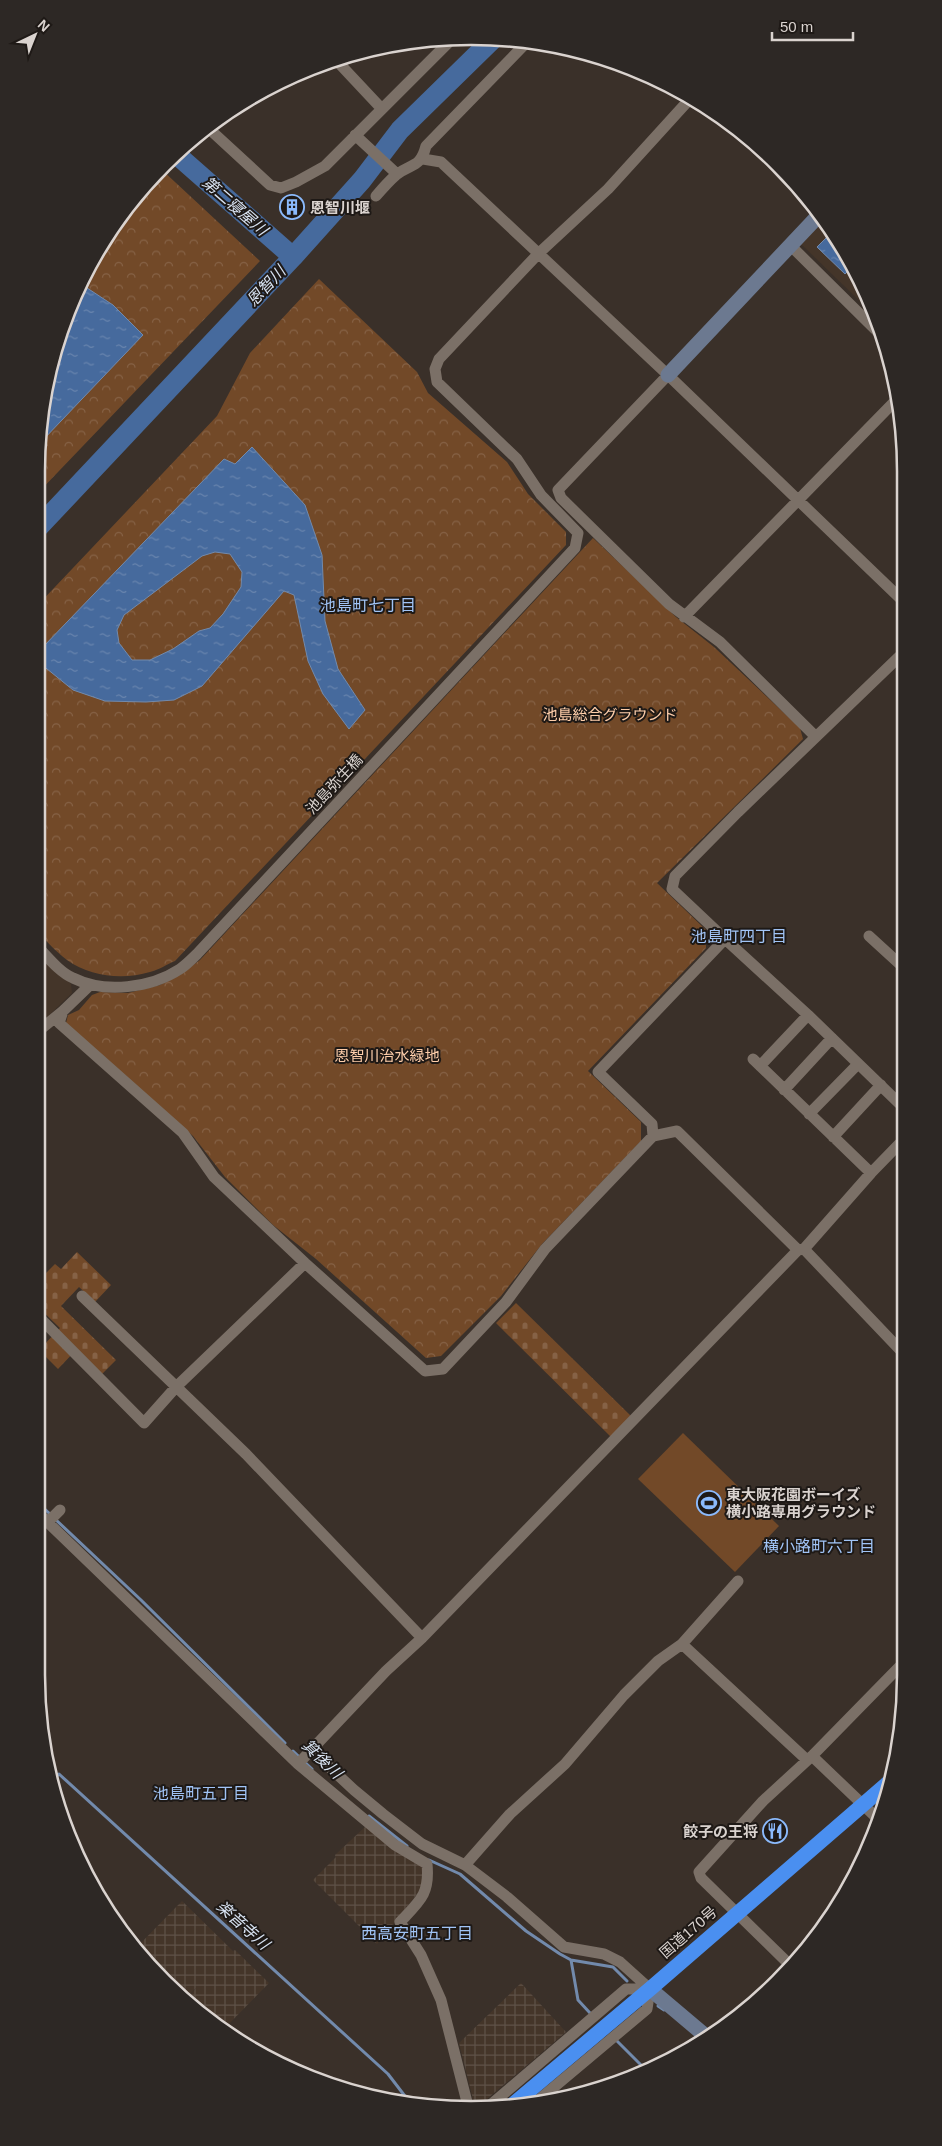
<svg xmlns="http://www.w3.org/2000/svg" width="942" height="2146" font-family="Helvetica,'Noto Sans JP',sans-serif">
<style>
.built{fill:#443529}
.industrial{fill:url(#industrial-grid)}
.cemetery{fill:url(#cemetery-stones)}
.park{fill:url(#park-crowns)}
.pitch{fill:#724928}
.water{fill:url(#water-ripples);stroke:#728aac;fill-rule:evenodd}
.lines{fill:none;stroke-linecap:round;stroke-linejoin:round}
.stream{stroke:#728aac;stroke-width:3}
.river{stroke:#466a9d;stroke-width:20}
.street{stroke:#7b7067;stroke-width:11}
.secondary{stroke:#6c7990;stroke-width:15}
.highway{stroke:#4a8ff0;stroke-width:15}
.labels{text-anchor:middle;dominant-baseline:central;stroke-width:4;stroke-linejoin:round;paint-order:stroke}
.poi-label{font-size:15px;font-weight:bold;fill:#dad3cf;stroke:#1e1916;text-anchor:start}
.park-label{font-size:15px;fill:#feceaa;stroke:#1e1916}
.street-label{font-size:15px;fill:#dad3cf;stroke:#1e1916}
.water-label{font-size:16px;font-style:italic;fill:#d8e3f2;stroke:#1e1916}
.neighbourhood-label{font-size:16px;fill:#a1c4f6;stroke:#1e1916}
.rim{fill:none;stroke:#dad3cf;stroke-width:2.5}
</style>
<defs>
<pattern id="industrial-grid" width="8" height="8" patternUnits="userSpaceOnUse" patternTransform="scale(1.25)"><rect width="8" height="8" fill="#443529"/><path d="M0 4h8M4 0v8" fill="none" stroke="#5e5147"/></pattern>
<pattern id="cemetery-stones" width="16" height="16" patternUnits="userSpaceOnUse" patternTransform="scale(1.25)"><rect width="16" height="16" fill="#724928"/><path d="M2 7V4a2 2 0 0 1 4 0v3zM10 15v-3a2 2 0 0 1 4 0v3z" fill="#866246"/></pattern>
<pattern id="park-crowns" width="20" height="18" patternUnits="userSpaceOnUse" patternTransform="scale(1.25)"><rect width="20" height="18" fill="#724928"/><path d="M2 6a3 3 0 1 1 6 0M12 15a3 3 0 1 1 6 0" fill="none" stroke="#866246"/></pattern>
<pattern id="water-ripples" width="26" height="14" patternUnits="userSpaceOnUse" patternTransform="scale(1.25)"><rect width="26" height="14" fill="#466a9d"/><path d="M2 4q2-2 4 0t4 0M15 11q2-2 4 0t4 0" fill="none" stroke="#6985ae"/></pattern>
</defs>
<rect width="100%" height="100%" fill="#3a3029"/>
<!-- built -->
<path class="built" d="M824,220L873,304L876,317L801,244Z
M36,950L71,984L72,993L36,1028Z"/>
<!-- industrial -->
<path class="industrial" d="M366,1826L425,1869L426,1883L377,1944L313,1880L336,1857L335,1855Z
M182,1901L233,1951L235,1950L269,1983L225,2028L188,1998L197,1987L187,1997L144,1961L135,1949Z
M521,1983L566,2032L481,2104L474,2103L459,2043Z"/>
<!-- cemetery -->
<path class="cemetery" d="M77,1252L111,1285L95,1302L79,1287L61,1306L116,1360L102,1374L77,1349L58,1369L39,1350L60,1328L36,1305V1283L55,1264L61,1269Z
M516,1303L632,1417L612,1438L496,1323Z"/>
<!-- park -->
<path class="park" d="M161,169L260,261L36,495V471L59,331L95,253L144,184Z
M319,279L417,372L428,393L507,462L528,494L566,532V545L175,961C167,964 159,970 150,972C123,980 91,977 67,960C56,952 46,940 36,931V607L217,416L250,353Z
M593,538L676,617L714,647L800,728L803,739L657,883L706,930V948L588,1071L641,1122V1141L542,1244L501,1296L441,1356L426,1358L316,1259L273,1225L225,1177L193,1136L66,1023L68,1015L79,1010L92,995L100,992L128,993L160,985L181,974L200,960Z"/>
<!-- pitch -->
<path class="pitch" d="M683,1433L779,1526L735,1572L638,1479Z"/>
<!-- water -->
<path class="water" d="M831,233L851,268L845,274L817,247Z
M81,284L113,305L143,335L41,442L59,331Z
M252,447L305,505L322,555L325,621L338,669L365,710L349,729L323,694L308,661L294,595L284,591L202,686L174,700L146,702L105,701L73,690L41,664L42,648L224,459L235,464ZM215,552L230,554L242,572L241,587L223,614L210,628L199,631L173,649L150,660H132L119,643L117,630L124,615L202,556Z"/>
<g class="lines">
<!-- stream -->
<path class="stream" d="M36,1501L50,1514
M55,1519L141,1600L285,1743
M293,1751L312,1769
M53,1779L59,1774L388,2074L411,2104
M369,1816L407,1846
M429,1860L460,1874L526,1931L560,1954L571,1960L613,1967L627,1981
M571,1960L578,2000L590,2013
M658,2006L664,2010
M616,2040L644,2068"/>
<!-- river -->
<path class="river" d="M176,154L293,257
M36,530L293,257L362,180L400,130L493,39"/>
<!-- street -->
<path class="street" d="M336,60L381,108
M206,126L270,185L281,188L296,182L325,166L453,38
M355,135L397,174
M423,159L441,162L668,375L903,601
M376,196C382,189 389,181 396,175C411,163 420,169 426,146L529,40
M791,246L881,335
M668,375L558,490L561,498L669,604L720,642L816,737
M684,617L898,398
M869,936L904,968
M725,939L808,1015L904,1108
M36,945C47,956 59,972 73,978C105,994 151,988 180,969C186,965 192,959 197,954L575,548L578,533L541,495L517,459L437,382L435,369L439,359L539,253L608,189L688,101
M63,1011L59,1023L183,1133L214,1177L305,1263L425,1371L443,1369L506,1302L545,1249L653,1136L677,1131L798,1250
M36,1033L63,1011L90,985
M753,1059L871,1173
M760,1066L808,1015
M784,1090L832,1038
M809,1114L858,1064
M653,1136L652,1124L598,1072L725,939L672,889L675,876L738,812L903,653
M833,1137L881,1085
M804,1249L905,1355
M82,1296L246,1454L422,1638
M36,1314L144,1423L176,1387L305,1263
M36,1511L298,1764L395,1845L427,1864C430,1894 420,1901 400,1922L421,1955L441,2000L469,2110
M48,1522L60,1510
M682,1644L807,1760
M310,1749L354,1790L383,1814L422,1844L465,1865L507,1897L564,1947L604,1954L620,1962L650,1989
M812,1756L880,1821
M298,1764L386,1671L422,1638L798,1250L804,1249L871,1173L904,1139
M465,1865L510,1814L565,1764L624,1695L658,1661L682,1644L738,1581
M791,1966L701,1878L699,1872L763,1801L812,1756L906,1660
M535,2103L647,2009L650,1989
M487,2108L626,1989H650"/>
<!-- secondary -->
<path class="secondary" d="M668,375L820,214
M650,1989L708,2038"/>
<!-- highway -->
<path class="highway" d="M511,2106L650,1989L888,1783"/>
</g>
<!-- icons -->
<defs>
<symbol id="building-ring" viewBox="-11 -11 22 22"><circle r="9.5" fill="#1e1916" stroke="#8bbafc" stroke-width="1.5"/><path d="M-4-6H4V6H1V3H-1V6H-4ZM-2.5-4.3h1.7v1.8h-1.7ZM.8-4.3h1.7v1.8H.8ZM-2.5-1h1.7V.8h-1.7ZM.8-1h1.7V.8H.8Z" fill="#8bbafc"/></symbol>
<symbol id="stadium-ring" viewBox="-11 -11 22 22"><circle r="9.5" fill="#1e1916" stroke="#8bbafc" stroke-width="1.5"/><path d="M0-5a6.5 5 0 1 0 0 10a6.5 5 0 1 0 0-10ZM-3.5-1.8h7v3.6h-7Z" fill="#8bbafc"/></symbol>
<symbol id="restaurant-ring" viewBox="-11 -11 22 22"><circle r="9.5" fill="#1e1916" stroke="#8bbafc" stroke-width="1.5"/><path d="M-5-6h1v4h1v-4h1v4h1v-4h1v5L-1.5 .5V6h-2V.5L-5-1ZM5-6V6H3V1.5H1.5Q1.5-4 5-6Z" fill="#8bbafc"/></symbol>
</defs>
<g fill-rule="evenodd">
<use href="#building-ring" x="278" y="193" width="28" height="28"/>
<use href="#stadium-ring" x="695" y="1489" width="28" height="28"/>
<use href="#restaurant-ring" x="761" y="1817" width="28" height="28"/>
</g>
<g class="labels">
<!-- poi labels -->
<g class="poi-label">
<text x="310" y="207">恩智川堰</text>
<text x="726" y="1494">東大阪花園ボーイズ<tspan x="726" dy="17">横小路専用グラウンド</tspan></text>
<text x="758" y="1831" text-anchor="end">餃子の王将</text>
</g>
<!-- park labels -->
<g class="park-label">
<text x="610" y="714">池島総合グラウンド</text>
<text x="387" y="1055">恩智川治水緑地</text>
</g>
<!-- street labels -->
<g class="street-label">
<text transform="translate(334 784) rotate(-47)">池島弥生橋</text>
<text transform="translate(688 1932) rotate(-41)">国道170号</text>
</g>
<!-- water labels -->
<g class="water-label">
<text transform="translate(235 206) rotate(41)">第二寝屋川</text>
<text transform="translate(266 286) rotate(-47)">恩智川</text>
<text transform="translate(322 1759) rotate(44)">箕後川</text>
<text transform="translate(243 1925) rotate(42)">楽音寺川</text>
</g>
<!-- neighbourhood labels -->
<g class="neighbourhood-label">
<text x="368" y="605">池島町七丁目</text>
<text x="739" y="936">池島町四丁目</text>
<text x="819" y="1546">横小路町六丁目</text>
<text x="201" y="1793">池島町五丁目</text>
<text x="417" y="1933">西高安町五丁目</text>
</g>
</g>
<!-- crop -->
<path d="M0 0H942V2146H0ZM471 45H471A426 426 0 0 1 897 471V1675A426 426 0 0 1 471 2101H471A426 426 0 0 1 45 1675V471A426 426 0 0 1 471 45Z" fill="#2d2825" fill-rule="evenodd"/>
<path class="rim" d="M471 45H471A426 426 0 0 1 897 471V1675A426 426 0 0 1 471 2101H471A426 426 0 0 1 45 1675V471A426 426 0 0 1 471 45Z"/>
<!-- north arrow -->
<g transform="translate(35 35) rotate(43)" stroke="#1e1916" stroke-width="4" paint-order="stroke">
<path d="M0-4L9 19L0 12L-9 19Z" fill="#dad3cf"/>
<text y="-8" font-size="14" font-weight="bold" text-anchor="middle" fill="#dad3cf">N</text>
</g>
<!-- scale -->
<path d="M772 32v8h81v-8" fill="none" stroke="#dad3cf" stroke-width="2.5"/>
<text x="780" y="32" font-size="15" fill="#dad3cf" stroke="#1e1916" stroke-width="4" paint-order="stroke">50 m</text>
</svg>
